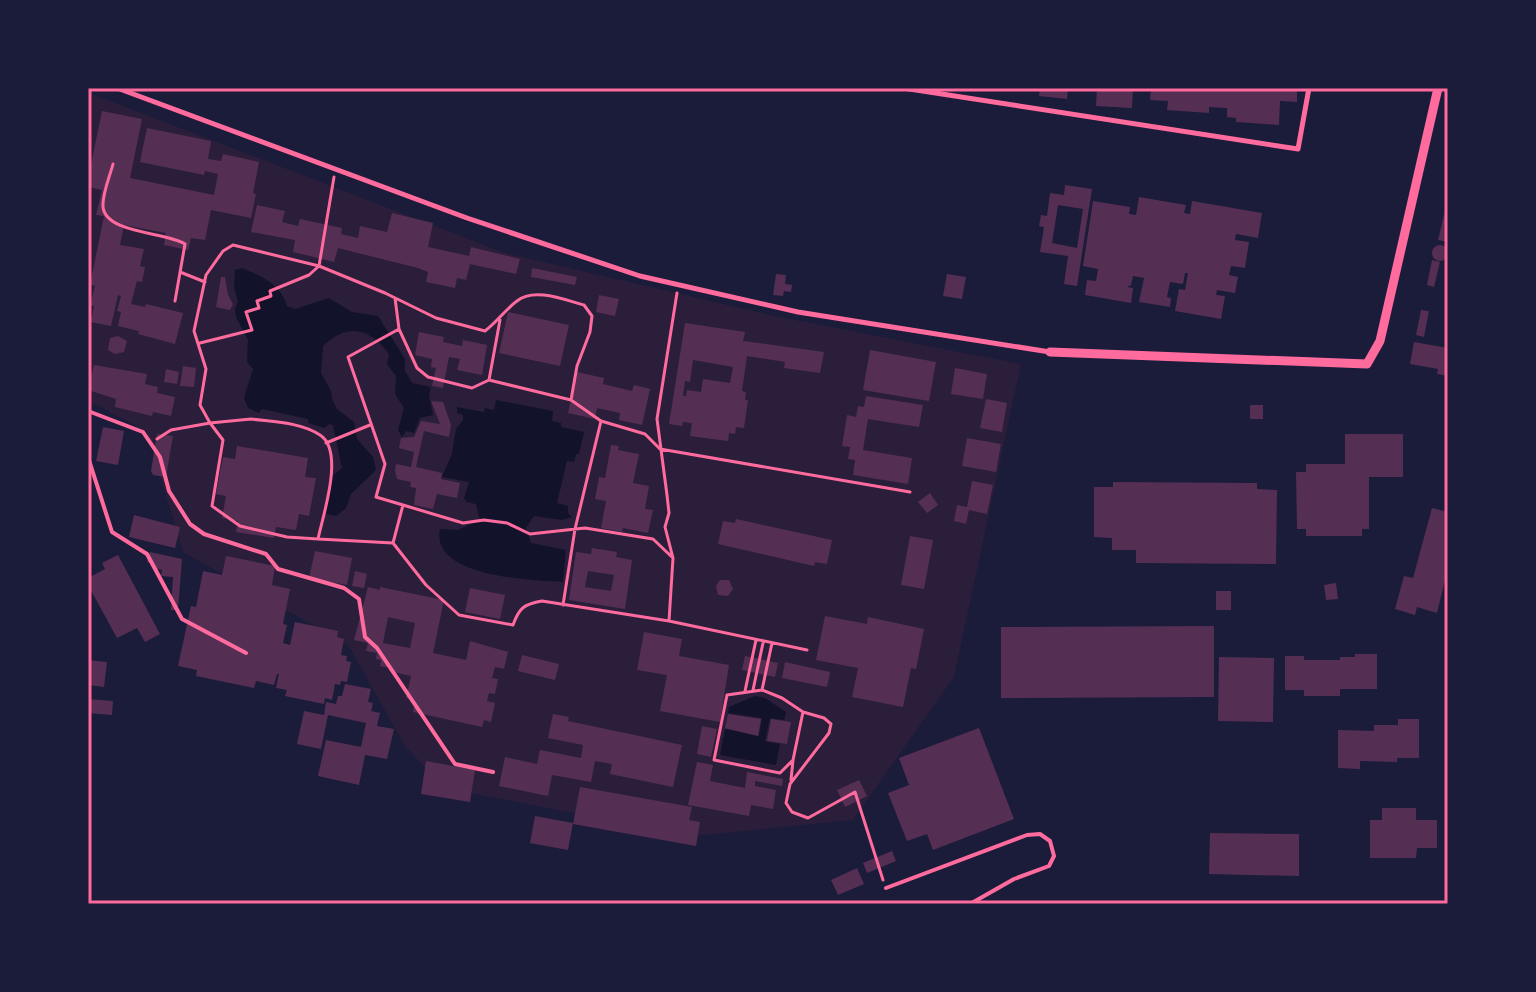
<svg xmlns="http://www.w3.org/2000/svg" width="1536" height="992" font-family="Rubik,sans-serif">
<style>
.green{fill:#2a1e3b}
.water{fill:#12122b}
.building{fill:#542f53;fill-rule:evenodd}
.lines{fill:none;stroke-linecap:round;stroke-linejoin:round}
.path{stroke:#ff6b9d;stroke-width:3}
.service{stroke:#ff6b9d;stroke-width:4}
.pedestrian{stroke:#ff6b9d;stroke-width:5}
.tertiary{stroke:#ff6b9d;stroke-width:9}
.neatline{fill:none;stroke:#ff6b9d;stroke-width:3}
</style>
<rect width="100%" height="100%" fill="#1b1b3a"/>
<!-- green -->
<path class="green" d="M92,94L505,253L770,315L1021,364L954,677L853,820L693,836L444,788L405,746L348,645L183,552L147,432L91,402Z"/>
<!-- water -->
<path class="water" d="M242,268C262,277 280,283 287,306L295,309L329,298L352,312L378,316L405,359V371L412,383L431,387L429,396L433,415L420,418L414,433L406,431L402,437L398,430L404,408L395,394L396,376L387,364L389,354C371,328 347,322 323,346L321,373L331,391L332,399L337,409L354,422L357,439L373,457L376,470L351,494L346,508L336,516L326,514L332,476L342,468L333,425L329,424L325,428L308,423V419L262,409L259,413L248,408L244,398L253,369L247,362L248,340L236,317L235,309L238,301L234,288L235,270Z
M496,400L553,411L552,421L561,423V427L584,432L579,454H576L574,462L567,461L557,503L568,506V513L572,517L562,520L534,516L526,528L531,543L566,550L563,582C531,580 430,577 440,529L458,530L480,520L476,504L466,502L464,498L469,482L442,477L452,454L456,429L463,420V415L457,413V407L484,412L485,408L494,410Z
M755,696L765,698L786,712L784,720L770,718L765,741L780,744L776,765L720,755L725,729L759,736L762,718L728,713L729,707Z"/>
<!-- building -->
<path class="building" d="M1040,88H1068L1067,99L1039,96Z
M1097,88H1133L1132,108L1096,106Z
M1151,88H1297V102L1280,101L1279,125L1236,122V118L1227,117V108L1209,107V113L1167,110L1168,101L1150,100Z
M102,111L142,119L130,178L214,195L218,174L205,171L204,175L140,162L147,128L211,141L208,159L221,161L223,154L259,162L253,193L256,194L251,218L211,210L205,240L191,238L188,250L164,245L166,233L124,225L120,245L144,249L140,266L145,267L142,282L137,281L131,304L145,307L146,304L183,313L175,344L138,334L139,331L118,326L121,312L117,311L121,296L118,295L111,326L91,322L94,306L90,305L95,286L90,285L104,216L96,215L102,190L88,187V179Z
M1065,185L1092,189L1077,286L1064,284L1068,256L1040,252L1044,227L1039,226L1041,215L1047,216L1050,193L1064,195ZM1058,205L1083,209L1077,248L1052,243Z
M1139,197L1186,205L1184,213L1190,214L1192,201L1262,213L1258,238L1236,234L1235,240L1249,242L1245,268L1231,266L1229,275L1238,277L1235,293L1217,290L1216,295L1225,296L1221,319L1175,311L1179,289L1185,290L1188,273H1185L1183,284L1170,282L1167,297L1171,298L1170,307L1139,302L1144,278L1133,276L1131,285L1127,287L1133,288L1131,303L1085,295L1087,280L1096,281L1098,269L1083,266L1093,201L1130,207L1129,214L1136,215Z
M1447,202H1448V242L1438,240Z
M257,205L285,211L282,222L298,226L300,219L342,228L341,234L358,238L360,226L387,232L392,213L433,223L428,247L469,256L471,247L520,259L516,274L470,264L466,280L457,278L455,288L426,282L428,272L418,268L338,248L334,262L293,252L295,240L251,232Z
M1432 253a8 8 0 1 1 16 0a8 8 0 1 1-16 0Z
M1432,260L1440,262L1434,287L1427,285Z
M532,268L577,277L575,285L531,277Z
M776,274L786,275L785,284L792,285L791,292L784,291L783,296L773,295Z
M947,274L966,277L962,299L943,296Z
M221,277H225L228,295L233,304L230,310L216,307Z
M599,295L619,299L615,316L596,312Z
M1421,310L1429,311L1424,337L1416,335Z
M508,312L569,325L560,366L499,353Z
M685,323L745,332L743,341L824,352L820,373L784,368L785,362L747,356L742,391L746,392L745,400H748L744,428L736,427L735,434L729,433L728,441L690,436L692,423L683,422L682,426L669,424ZM693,360L733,367L730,383L703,379L701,392L687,390L686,396H683L685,381L690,382Z
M419,332L444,337L443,342L462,346L463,340L487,345L482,375L457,370L460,359L449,357L443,388L432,386L436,368L431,367L432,359L415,355Z
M118,336L127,341L124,352L115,354L108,350L110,338Z
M1414,342L1448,348V376L1437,374L1438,369L1410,364Z
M870,350L936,362L929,401L863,390Z
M94,365L147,374L145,384L158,387L157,393L175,397L171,416L153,412L152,416L115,407L116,399L88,390Z
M183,366L196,368L194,387L180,386Z
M955,368L987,374L983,399L951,394Z
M166,369L179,372L177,384L164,382Z
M577,372L604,378L603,384L632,391L634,385L650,389L642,425L619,420L620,413L597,408L595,419L568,413Z
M866,396L923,405L919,427L868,419L863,450L912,458L908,484L853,475L855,460L848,459L850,447L842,446L847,415L856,417L858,406L864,407Z
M986,399L1007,403L1002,432L980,428Z
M431,401L443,402L451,425L449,437L424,431L416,467L442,473L441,479L460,483L457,498L437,494L433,509L414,505L416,488L410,487L411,482L397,479L395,470L396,464L411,467L414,452L399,448L401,438L414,437L421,421L440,424Z
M1250,405H1263V419H1250Z
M103,427L124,431L118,465L96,461Z
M157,434L173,436L166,477L153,475L151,471Z
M1345,434H1403V477H1369V529H1362V536H1306V529H1297L1296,472H1306V464H1345Z
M967,438L1001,444L996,472L962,466Z
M611,445L619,446L618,450L639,454L633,483L649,486L645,509L653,510L648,533L623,528L622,532L601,528L606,501L595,499L599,477L605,478Z
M237,446L308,458L305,477L316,478L309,516L299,514L296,530L276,527L274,538L236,532L238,521L222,518L226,496L216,494L223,457L235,459Z
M972,481L993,485L987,514L969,510L966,524L954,521L957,505L967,507Z
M1113,482L1257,483V489L1277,490L1276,564L1136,563V550H1112V538L1094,537V487H1113Z
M930,493L938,505L927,513L918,502Z
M1432,508L1448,512V568L1437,613L1417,607L1415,615L1395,609L1404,576L1413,578Z
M134,515L180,527L175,548L129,537Z
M736,519L832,540L827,564L815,562L814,566L718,544L723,521L735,523Z
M910,536L933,540L924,589L901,585Z
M592,548L617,552L616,557L632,560L625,609L569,600L576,552L591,554ZM588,571L614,575L611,591L585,587Z
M315,551L352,558L347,585L309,578Z
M150,552L182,559L178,610H171L173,577L161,576L162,570L152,568L153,564L147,562Z
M118,555L160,634L145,642L137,628L117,638L88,585V578L105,569L102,563Z
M226,556L275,566L272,585L290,589L283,624L287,625L283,643L290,645L295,622L338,631L337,637L344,639L341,655L347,656L346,661L351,662L347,682L341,681L340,685L335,684L332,700L325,698L324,704L285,696L287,690L276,688L279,674H277L274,685L256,681L254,688L196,676L197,670L178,666L191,606L196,607L203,571L222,575Z
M355,571L367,574L364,588L352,586Z
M720,580H729L733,589L728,596L718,595L716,586Z
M1336,583L1338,599L1326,600L1324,585Z
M368,587L380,590V587L444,600L433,653L466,660L470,641L508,652L504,669L495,667L492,678L498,679L495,694L489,693L487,701L495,703L491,722L484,720L482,727L413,712L415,700L406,698L411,676L389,671L390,668L380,666L381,660L376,659L377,653L366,651L368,643L354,640ZM388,617L415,623L410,648L383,643Z
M470,588L505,595L500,619L465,612Z
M1216,591H1231V610H1216Z
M825,616L867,624L868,617L924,629L916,669L911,668L903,707L852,697L858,668L816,660Z
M1214,626V697L1001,698V627Z
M644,632L682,639L679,656L729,665L720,722L660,711L667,675L637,670Z
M1355,654H1377V689H1340V696H1304V690H1285V656H1304V660H1340V657H1355Z
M522,655L559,664L555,680L518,671Z
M745,656L778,663L775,677L742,670Z
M1219,657L1274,658L1273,722L1218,721Z
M88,660L107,662L104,687L88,685Z
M785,662L830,672L827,687L782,678Z
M345,684L371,689L368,702L373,703L371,711L380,713L377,726L394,729L387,759L365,755L359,785L318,776L326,740L361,747L366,723L328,715L321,749L297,744L304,711L324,715L326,702L336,704L338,696H342Z
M88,699L113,701L112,715L88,713Z
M553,714L569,717L568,721L682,745L673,787L610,774L612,764L595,761L591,782L552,775L548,796L499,786L505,757L537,764L540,750L581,758L583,745L548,738Z
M728,714L761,719L758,736L725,728Z
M771,719L791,722L787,744L767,741Z
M1398,719H1419V758H1397V762L1360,761V769L1338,768V730L1374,731V725H1398Z
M702,726L717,729L711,757L697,754Z
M979,728L1014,819L933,850L927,834L907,841L888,793L909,785L899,758Z
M426,761L475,770L470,802L421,794Z
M697,762L713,765L710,781L745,788L747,772L783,779L782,786L755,781V786L776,790L773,809L751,805L749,816L688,805Z
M859,780L867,796L845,807L837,790Z
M580,787L692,807L689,820L700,822L696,846L573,824Z
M1382,808H1416V820H1437V848H1417L1416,858H1370V820H1382Z
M535,816L573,823L568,850L530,843Z
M1210,833L1299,834V876L1209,874Z
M892,851L896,861L867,873L863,863Z
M857,868L864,884L838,895L831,880Z"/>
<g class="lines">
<!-- path -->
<path class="path" d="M113,164C110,176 102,194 103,207C106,234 167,232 185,244L175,301
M180,272L205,282
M395,298L399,329L417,368L428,377L472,388L489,380
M500,320L489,380L571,400L601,421L645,434L660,449L910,492
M200,343L252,330L246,312L259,308L257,301L271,296L270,291L309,275L319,266L334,177
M251,419C273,422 300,422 320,435C345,451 323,515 318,539L287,537L240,526L212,506L223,440L210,423Z
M157,439L171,430L210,423L200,405L206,369L194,331L206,275L223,251L233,245L319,266L385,293L436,318L485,331C497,322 506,309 517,301C534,287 565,300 584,305L592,316L590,332L577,366L571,400
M326,443L370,425
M403,505L463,523L484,520L507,523L530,534L585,528L653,539L673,558
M318,539L393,543L426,585L459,615L513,625C519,608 524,604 542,601L669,621L807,650
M393,543L403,505L376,497L385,464L348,357L399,329
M563,605L575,529L601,421
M669,621L673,558L665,527L669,513L667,495L657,419L677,293
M753,690L763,643
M762,690L772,643
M745,691L756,640
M803,712L793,760L780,773L714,760L727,695L762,690L782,698L803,712L824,718L831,724L829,733L790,784L786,803L792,812L808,818L855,792L883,880
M791,780L793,760"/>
<!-- service -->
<path class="service" d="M88,411L143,432L160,457L169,491L190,524L204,534L266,554L278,569L344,588L359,599L365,637L377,648L455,764L493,772
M88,457L112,532L147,554L182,619L246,653
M886,888L1027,835L1040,834L1050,841L1054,856L1049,866L1014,879L970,904"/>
<!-- pedestrian -->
<path class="pedestrian" d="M117,88L467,218L640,276L798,312L1050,352
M903,88L1298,149L1309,88"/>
<!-- tertiary -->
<path class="tertiary" d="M1050,352L1367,364L1380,341L1438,88"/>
</g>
<!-- border -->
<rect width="1536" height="992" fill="none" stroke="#1b1b3a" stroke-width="180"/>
<rect x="90" y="90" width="1356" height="812" class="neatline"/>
</svg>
